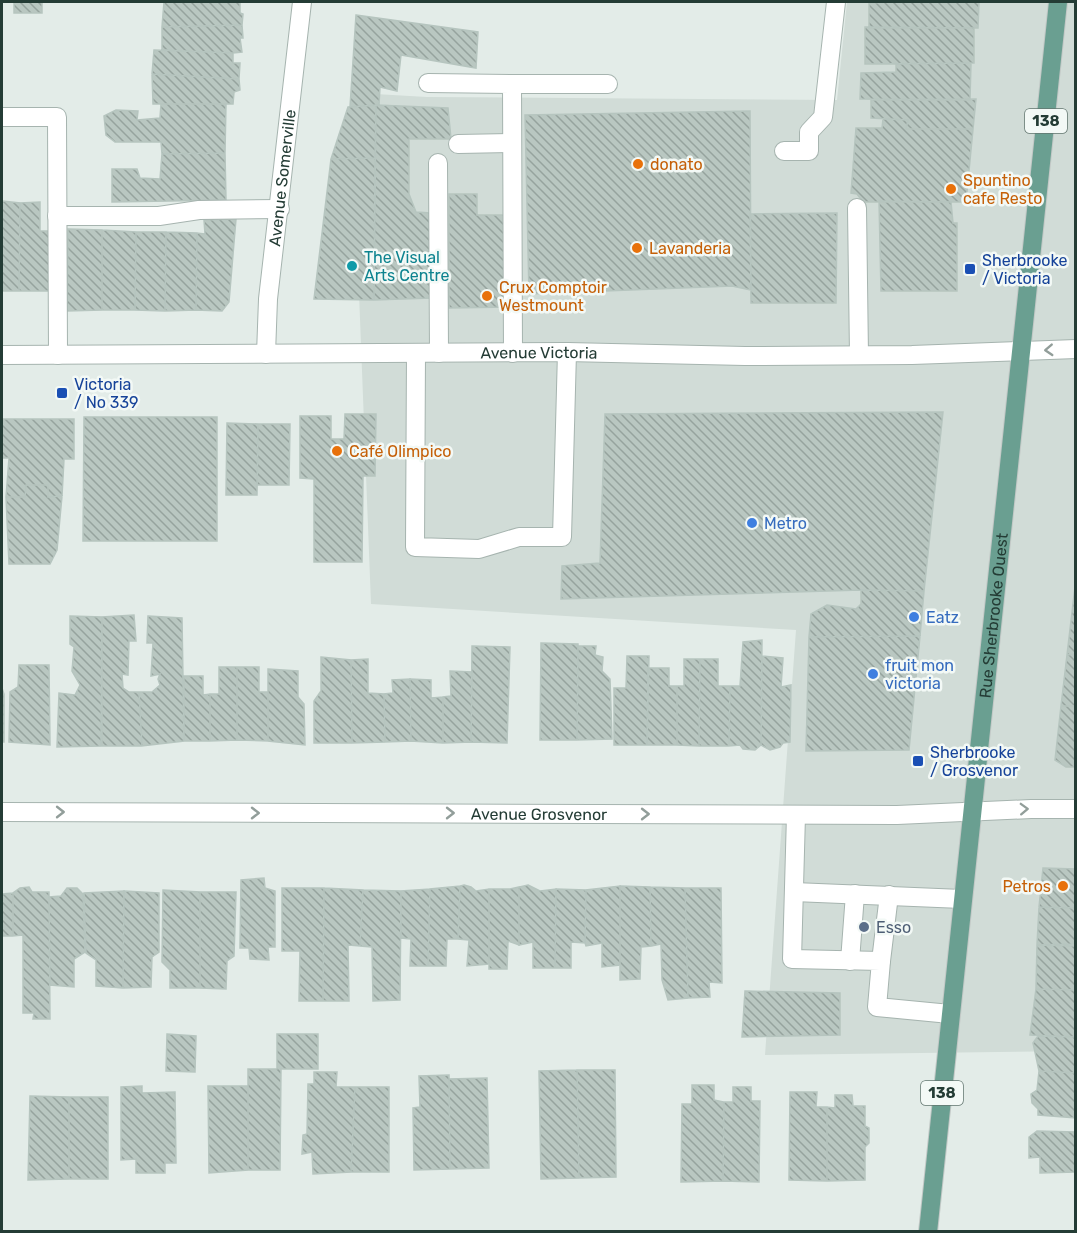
<svg xmlns="http://www.w3.org/2000/svg" width="1077" height="1233" font-family="Rubik,sans-serif">
<style>
.built{fill:#d1dcd7}
.building{fill:url(#building-back-hatch);stroke:#b6c5bf;stroke-width:1.5}
.lines{fill:none;stroke-linecap:round;stroke-linejoin:round}
.minor-casing{stroke:#a6b4af;stroke-width:20}
.major-casing{stroke:#c2c8c6;stroke-width:20}
.minor{stroke:#fff;stroke-width:18}
.major{stroke:#6a9f91;stroke-width:18}
.oneway{stroke:#929e9a}
.food-dot{fill:#e8710a;stroke:#f3f9f6;stroke-width:2}
.culture-dot{fill:#0f9aa8;stroke:#f3f9f6;stroke-width:2}
.transit-dot{fill:#1a4fb4;stroke:#f3f9f6;stroke-width:2}
.shop-dot{fill:#3f7fe0;stroke:#f3f9f6;stroke-width:2}
.service-dot{fill:#5c6f8a;stroke:#f3f9f6;stroke-width:2}
.labels{text-anchor:middle;dominant-baseline:central;stroke-width:5;stroke-linejoin:round;paint-order:stroke}
.shield{fill:#f3f9f6;stroke:#62756f;stroke-width:1.5}
.shield-label{font-size:15px;font-weight:bold;fill:#243c35}
.food-label{font-size:16px;fill:#c56008;stroke:#f3f9f6;text-anchor:start}
.street-label{font-size:16px;fill:#243c35;stroke:#f3f9f6}
.culture-label{font-size:16px;fill:#0d838f;stroke:#f3f9f6;text-anchor:start}
.transit-label{font-size:16px;fill:#164399;stroke:#f3f9f6;text-anchor:start}
.shop-label{font-size:16px;fill:#366cbe;stroke:#f3f9f6;text-anchor:start}
.service-label{font-size:16px;fill:#4e5e75;stroke:#f3f9f6;text-anchor:start}
</style>
<defs>
<pattern id="building-back-hatch" width="6" height="6" patternUnits="userSpaceOnUse" patternTransform="scale(1.5)"><rect width="6" height="6" fill="#b9c7c1"/><path d="M-1 5l2 2M0 0l6 6M5-1l2 2" fill="none" stroke="#96a39e"/></pattern>
</defs>
<rect width="100%" height="100%" fill="#e3ece8"/>
<!-- built -->
<path class="built" d="M847,2H1075V1051L765,1055L796,630L371,604L359,293L358,93L427,97L837,100Z"/>
<!-- building -->
<path class="building" d="M14,2H42V13H14Z
M164,2H240V13L243,14L242,25L162,27Z
M895,2H979L978,28H869V3Z
M356,15L478,32L476,68L401,55L397,91L380,87L379,105L350,107Z
M242,25L243,38H240L242,52L233,53L162,50V27Z
M865,27L974,28V63L865,64Z
M154,50L233,53V63H240L239,79L152,74Z
M971,63L970,100L860,99L861,73L896,72V64Z
M152,74L239,79L240,90L234,92L233,104H153Z
M976,99L973,129H906L908,120L871,118V100Z
M161,104H226L225,153L162,154L161,142H115L106,135L104,116L116,110L138,111L137,120L160,118Z
M376,105L375,158L331,159L348,107Z
M376,105L448,108L451,139H409V194L416,212L431,213V298L374,300Z
M750,111L751,290L732,286L529,294L525,115Z
M883,119L908,120L906,129H973L966,202H863L857,194L851,193L856,128H882Z
M225,153L226,200L112,202V169H137L140,178L160,179L162,154Z
M375,158L374,300L314,299L331,159Z
M449,194H477V215H511V307L449,308Z
M2,201L20,203L19,291H2Z
M879,201L951,202L953,223H957V291H881Z
M40,202V231H52V291H19L20,203Z
M837,213L836,303H751L750,214Z
M236,219L229,302L222,311L196,310L197,233L205,234L204,220Z
M68,229L102,230V310L67,311Z
M102,230L136,232L135,310H102Z
M136,232H166L165,311L135,310Z
M166,232L197,233L196,310L165,311Z
M943,412L924,591L861,590L561,599L562,566L600,563L605,414Z
M345,414H376L375,476H363L362,562H314V479L300,478V416H331V439H344Z
M84,417H217V541H83Z
M2,419H74V459H64L62,496L48,497V485H26L25,497H6L9,458H2Z
M227,423L258,424L257,495H226Z
M258,424H290L289,485H257Z
M26,485H48V497L62,496L57,550L50,564H9L6,497H25Z
M1076,578V654L1067,655Z
M861,590L924,591L920,636L809,637L811,614L827,605L856,609L861,604Z
M134,615L136,641H129L128,675L122,674L123,688L129,692H139L142,746H102V617Z
M70,616L102,617L101,746L57,747L59,693L75,695L80,685L72,671L74,647L70,644Z
M148,616L182,618L184,741L142,746L139,692H152L160,685L158,679L160,674L151,676L153,643H147Z
M920,636L909,750L806,751L809,637Z
M762,640L761,745L755,750L743,749L740,745L729,746L730,686H740L743,642Z
M541,643L578,644L577,740H540Z
M472,646L510,647L507,743L471,742Z
M578,646H596L595,655L603,657L602,671L610,679L612,739L577,740Z
M1076,654V706H1061L1067,655Z
M627,656H649L647,745H614V688H626Z
M762,656L783,658L781,687L791,685L790,742L783,743L780,747L770,750L761,745Z
M321,657L351,660L352,743H314V701L321,691Z
M368,659V693L384,694L385,742L352,743L351,660Z
M684,659H700L699,746L677,745V686H684Z
M700,659H718V686H730L729,746H699Z
M19,665H49L50,745L9,742L10,692L18,687Z
M219,667H237V740L210,741V694H219Z
M237,667H259V692H268V741L237,740Z
M648,668H669V686H677V745H647Z
M268,669L298,671V697L304,704L305,745L268,741Z
M450,671L472,672L471,742L443,743V697L451,696Z
M184,676H203V695L210,694V741H184Z
M410,679L411,741L385,742L384,694L393,693L392,680Z
M410,679L431,680V698L443,697V743L411,741Z
M2,688L4,694V742H2Z
M1061,706H1076V767H1066L1055,760Z
M1043,868L1076,869V908L1039,907Z
M264,878L265,888L275,891V947H268L269,960L250,959L249,948H240L241,880Z
M464,885L471,887L476,891L489,889V964L467,966L469,940L458,939L460,886Z
M528,885L540,891L556,889L555,968H533V942L519,945V887Z
M460,886L458,939H447L446,966H428L430,889Z
M620,886L650,887L651,946L641,947L640,979L620,980Z
M620,886V965L602,967V943L586,946L585,943L586,890Z
M29,887L32,892H49L50,1019H33L34,1013H23V935L13,936V893L20,888Z
M519,887V945L508,941L507,969H489V889H510Z
M650,887L685,888L688,998L668,1000L662,980L661,944L651,946Z
M67,888H77L83,894L85,952L74,959V987L50,985L49,897L61,896Z
M282,888H324L323,1001H299L300,951H282Z
M324,888L363,890L360,946L348,945L349,1001H323Z
M685,888H721L722,983L709,982L710,997L688,998Z
M430,889L428,966H410L411,939L401,938V891Z
M556,889L586,890L585,943L571,942V968H555Z
M163,890L200,892V988H170V970L162,962Z
M363,890L401,891L400,1000L373,1001L372,947L360,946Z
M124,891L159,893V952L152,957L151,987L123,988Z
M124,891L123,988L96,986V960L86,953L84,893Z
M200,892H236L234,956L227,961L226,989L200,988Z
M13,893V936H2V894Z
M1039,907L1076,908V944L1037,945Z
M1037,945L1076,946V990L1036,989Z
M1036,989L1076,990V1037L1030,1035Z
M745,991L840,993V1035L742,1037Z
M167,1034L196,1036L195,1072L166,1071Z
M277,1034H318V1069H281L280,1170H248V1069H277Z
M1038,1036L1076,1037V1073L1039,1071L1033,1043Z
M577,1070L579,1178L541,1179L539,1071Z
M577,1070H615L616,1177L579,1178Z
M1039,1071L1076,1073V1118L1038,1115V1109L1032,1103L1031,1094L1037,1090Z
M314,1072H337L336,1087H355L351,1172L313,1174L312,1152L302,1154L303,1135L307,1134L308,1084H314Z
M449,1075L450,1169L414,1170L413,1108L420,1107L419,1076Z
M487,1078L489,1168L450,1169L449,1079Z
M692,1085H714V1100L724,1102L723,1181L681,1182L682,1104H692Z
M142,1086V1093L175,1092L176,1163H165V1173H136V1159L121,1160V1087Z
M208,1086H248V1170L209,1173Z
M355,1087H389V1172H351Z
M733,1087H751V1101H760L759,1182L723,1181L724,1102H733Z
M790,1092H817L816,1107H827V1181L789,1180Z
M835,1095H852L853,1106H865V1126L869,1128V1143L865,1147V1180L827,1181V1107L835,1108Z
M30,1096L69,1097V1179L28,1180Z
M69,1097H108V1179H69Z
M1037,1131L1076,1132V1172L1040,1173V1157L1029,1158V1137Z"/>
<g class="lines">
<defs>
<g id="minor">
<path d="M428,83L512,84L513,353"/>
<path d="M512,84H608"/>
<path d="M2,117H57L58,355"/>
<path d="M458,144L512,143"/>
<path d="M784,151H809V132L823,117L836,2"/>
<path d="M438,163L439,353"/>
<path d="M857,208L859,355"/>
<path d="M57,216H159L199,210L280,209"/>
<path d="M416,353L415,547L479,549L519,537H562L567,352"/>
<path id="s1" d="M266,354L268,299L302,2"/>
<path id="s2" d="M2,355L567,352L745,356L912,355L1076,349"/>
<path id="s3" d="M2,812L897,815L1031,809H1076"/>
<path d="M796,815L792,959L881,961L877,1007L950,1014"/>
<path d="M794,892L962,899"/>
<path d="M850,961L855,894"/>
<path d="M881,961L889,895"/>
</g>
<g id="major">
<path id="s4" d="M928,1232L1058,2"/>
</g>
</defs>
<!-- minor casing -->
<use href="#minor" class="minor-casing"/>
<!-- major casing -->
<use href="#major" class="major-casing"/>
<!-- minor -->
<use href="#minor" class="minor"/>
<!-- major -->
<use href="#major" class="major"/>
</g>
<!-- one-way arrows -->
<defs><path id="oneway-chevron" d="M-2-3.5L2.5 0L-2 3.5" fill="none" stroke-width="1.6" stroke-linecap="round" stroke-linejoin="round" transform="scale(1.5)"/></defs>
<g class="oneway">
<use href="#oneway-chevron" transform="translate(1049 350) rotate(177)"/>
<use href="#oneway-chevron" transform="translate(1024 809) rotate(-2)"/>
<use href="#oneway-chevron" transform="translate(60 812)"/>
<use href="#oneway-chevron" transform="translate(255 813)"/>
<use href="#oneway-chevron" transform="translate(450 813)"/>
<use href="#oneway-chevron" transform="translate(645 814)"/>
</g>
<!-- markers -->
<g class="food-dot">
<circle cx="638" cy="164" r="6"/>
<circle cx="951" cy="189" r="6"/>
<circle cx="637" cy="248" r="6"/>
<circle cx="487" cy="296" r="6"/>
<circle cx="337" cy="451" r="6"/>
<circle cx="1063" cy="886" r="6"/>
</g>
<circle class="culture-dot" cx="352" cy="266" r="6"/>
<g class="transit-dot">
<rect x="964" y="263" width="12" height="12" rx="3"/>
<rect x="56" y="387" width="12" height="12" rx="3"/>
<rect x="912" y="755" width="12" height="12" rx="3"/>
</g>
<g class="shop-dot">
<circle cx="752" cy="523" r="6"/>
<circle cx="914" cy="617" r="6"/>
<circle cx="873" cy="674" r="6"/>
</g>
<circle class="service-dot" cx="864" cy="927" r="6"/>
<g class="labels">
<!-- shield labels -->
<g class="shield">
<rect x="1025" y="109" width="42" height="24" rx="4.5"/>
<rect x="921" y="1081" width="42" height="24" rx="4.5"/>
</g>
<g class="shield-label">
<text x="1046" y="121">138</text>
<text x="942" y="1093">138</text>
</g>
<!-- food labels -->
<g class="food-label">
<text x="650" y="164">donato</text>
<text x="963" y="180">Spuntino<tspan x="963" dy="18">cafe Resto</tspan></text>
<text x="649" y="248">Lavanderia</text>
<text x="499" y="287">Crux Comptoir<tspan x="499" dy="18">Westmount</tspan></text>
<text x="349" y="451">Café Olimpico</text>
<text x="1051" y="886" text-anchor="end">Petros</text>
</g>
<!-- street labels -->
<g class="street-label">
<text stroke="none"><textPath href="#s1" startOffset="177">Avenue Somerville</textPath></text>
<text stroke="none"><textPath href="#s2" startOffset="537">Avenue Victoria</textPath></text>
<text stroke="none"><textPath href="#s4" startOffset="620">Rue Sherbrooke Ouest</textPath></text>
<text stroke="none"><textPath href="#s3" startOffset="537">Avenue Grosvenor</textPath></text>
</g>
<!-- culture labels -->
<g class="culture-label">
<text x="364" y="257">The Visual<tspan x="364" dy="18">Arts Centre</tspan></text>
</g>
<!-- transit labels -->
<g class="transit-label">
<text x="982" y="260">Sherbrooke<tspan x="982" dy="18">/ Victoria</tspan></text>
<text x="74" y="384">Victoria<tspan x="74" dy="18">/ No 339</tspan></text>
<text x="930" y="752">Sherbrooke<tspan x="930" dy="18">/ Grosvenor</tspan></text>
</g>
<!-- shop labels -->
<g class="shop-label">
<text x="764" y="523">Metro</text>
<text x="926" y="617">Eatz</text>
<text x="885" y="665">fruit mon<tspan x="885" dy="18">victoria</tspan></text>
</g>
<!-- service labels -->
<g class="service-label">
<text x="876" y="927">Esso</text>
</g>
</g>
<!-- border -->
<rect width="1077" height="1233" fill="none" stroke="#243c35" stroke-width="6"/>
</svg>
